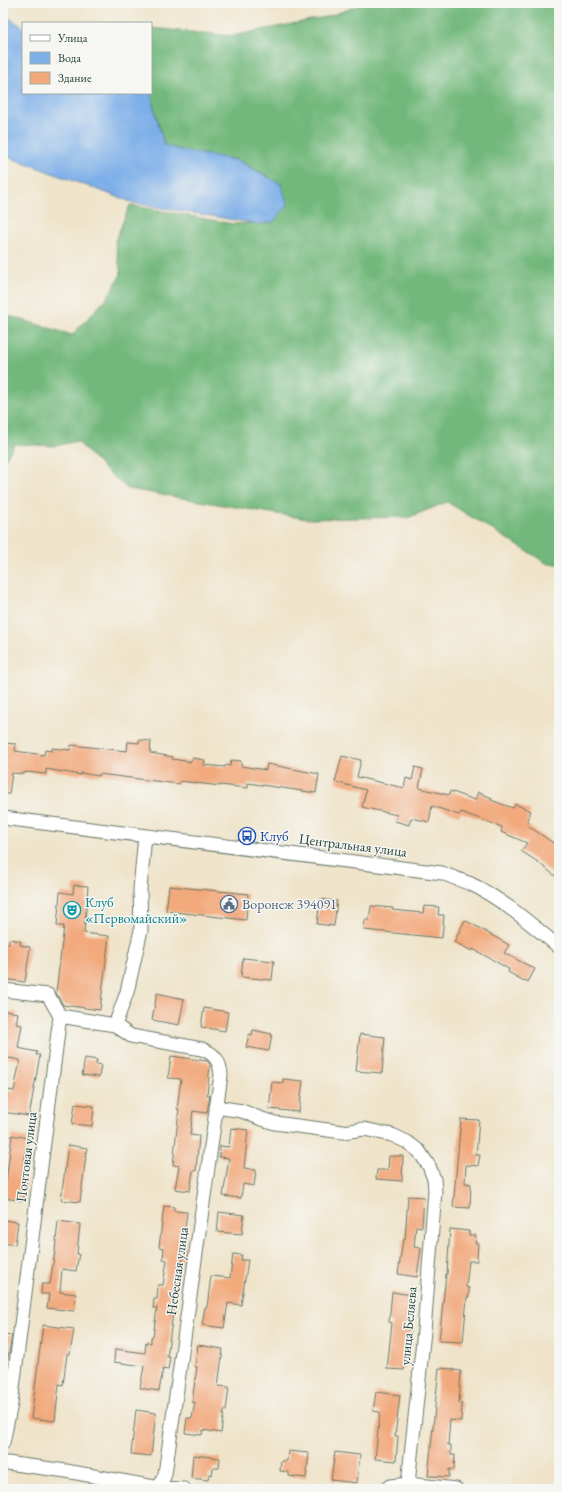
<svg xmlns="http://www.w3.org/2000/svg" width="562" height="1492" font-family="'EB Garamond',serif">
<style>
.forest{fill:#72b87c;stroke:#487a58}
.water{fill:#7caee8;stroke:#4e768e}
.building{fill:#f2a97b}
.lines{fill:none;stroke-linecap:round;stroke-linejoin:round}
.minor-casing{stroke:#687768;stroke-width:15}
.minor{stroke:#fff;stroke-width:13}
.labels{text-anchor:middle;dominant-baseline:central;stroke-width:3;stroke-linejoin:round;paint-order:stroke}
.transit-label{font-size:14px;fill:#164399;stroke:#f6f6f2;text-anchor:start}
.street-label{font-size:14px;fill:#1f3d34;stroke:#f6f6f2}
.culture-label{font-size:14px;fill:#0d838f;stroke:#f6f6f2;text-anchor:start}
.service-label{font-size:14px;fill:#4e5e75;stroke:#f6f6f2;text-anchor:start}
</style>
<rect width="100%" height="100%" fill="#f6f6f2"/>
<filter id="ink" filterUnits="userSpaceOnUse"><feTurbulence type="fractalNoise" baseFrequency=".025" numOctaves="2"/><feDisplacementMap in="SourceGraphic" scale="8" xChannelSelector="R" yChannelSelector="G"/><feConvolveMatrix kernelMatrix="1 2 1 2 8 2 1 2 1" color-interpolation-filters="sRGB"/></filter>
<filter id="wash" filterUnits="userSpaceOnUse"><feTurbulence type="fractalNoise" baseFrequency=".012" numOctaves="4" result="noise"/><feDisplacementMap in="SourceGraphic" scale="16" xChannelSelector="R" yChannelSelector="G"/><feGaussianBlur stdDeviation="0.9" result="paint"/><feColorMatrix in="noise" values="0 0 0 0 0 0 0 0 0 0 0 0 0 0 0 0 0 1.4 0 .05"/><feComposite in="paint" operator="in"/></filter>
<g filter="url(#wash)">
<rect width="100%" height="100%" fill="#efe4ca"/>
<!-- forest -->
<path class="forest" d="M366,3H559V564H548L447,502L410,517L307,519L128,489L103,468L77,441L55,446L15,444L3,462V314L72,335L107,298L121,274L115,241L130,205L233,224L273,222L268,176L237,160L184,151L164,145L153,104L151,80V28L232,36L326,17Z"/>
<!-- water -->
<path class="water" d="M3,14L23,27V93H151V80L153,104L164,145L184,151L237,160L281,184L288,205L273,222L258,224L134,203L3,155Z"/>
<g id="blocks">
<!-- building -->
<path class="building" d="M139,740L151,741L150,753L173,757L172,759L191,762L192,758L205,760L204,765L225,767L226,765L230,766L231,760L241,761V766L266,770L267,764L319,774L316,793L248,783V788L220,785V786L180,781L179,784L99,774V776L81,773V775L46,769V774L25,772L24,774L12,773L9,794H3V743L16,744L15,751L44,755L45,750L52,751V748L70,750L71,745L127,751L128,742L139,743Z
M342,756L361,760L357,777L404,788L406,778L412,780L415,767L423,769L419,788L449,795L450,791L475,800L478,792L492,798L491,800L513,808L515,804L531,811L527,820L529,821L527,825L559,847V870L555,876L538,862L521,851L527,843L501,832L502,827L461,812L459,815L432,806L429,822L411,818L409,825L395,821L397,815L362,807L366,790L335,782Z
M74,885L88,886L84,933L109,936L100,1010L63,1005L56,993L64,926H57L60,892L73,894Z
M169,886L248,894L246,920L166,911Z
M320,899L337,901L334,926L317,924Z
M371,906L393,908L392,910L423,913L424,906L439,907L438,915H444L442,938L364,930L365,920H369Z
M465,920L509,945L504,953L535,969L528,982L525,980L524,981L508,972L509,969L473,949L472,951L454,942Z
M9,939L21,941L20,945L30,947L25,982L4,979L5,972L3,971V943L9,944Z
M243,958L274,961L272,980L241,977Z
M157,993L184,999L179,1025L152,1020Z
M204,1008L228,1012L225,1031L201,1027Z
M5,1011L18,1013L16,1024L22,1025L18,1048L37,1052L36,1055H40L29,1116L3,1112L7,1090L14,1091L20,1060L3,1057V1015H5Z
M253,1030L272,1034L269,1051L246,1047L249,1034L252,1035Z
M360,1034L385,1037L382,1073L356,1071Z
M171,1056L207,1061L210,1064L207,1095H210L207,1113L193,1111L190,1135L199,1136L196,1171H193L190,1191L175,1189L179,1166L173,1165L179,1109H177L181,1079L168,1078Z
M85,1058L97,1060L96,1064L101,1065L99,1077L82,1075Z
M283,1079L303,1081L299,1112L269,1109L272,1082L283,1083Z
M75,1104L94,1106L92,1126L72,1124Z
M461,1119L479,1120L476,1155H480L478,1166L466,1165L465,1183L471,1184L470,1208L453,1207Z
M231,1128L248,1130L244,1168L256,1170L254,1186L243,1184L241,1198L223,1196L229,1158L219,1157L220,1146L229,1147Z
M12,1135L28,1138L22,1180H26L24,1201L3,1198V1181L6,1182Z
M68,1145L87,1148L80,1202L61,1200Z
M389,1156H403L402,1181L376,1179L377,1170H388Z
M408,1196L424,1197L422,1227L416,1226L414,1247L421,1248L417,1277L398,1274L403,1240H405Z
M164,1206L174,1207V1211L187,1212L184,1238H186L182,1262H180L167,1357H170L168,1370L163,1369L159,1391L140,1388L144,1366L114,1362L115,1349L145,1353L146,1342L151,1343V1337H153L157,1308H153L154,1299H157L158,1285H163L167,1260L163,1259L164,1248L159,1247Z
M219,1212L244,1215L242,1234L217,1232Z
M3,1220L18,1222L15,1245L3,1243Z
M58,1221L80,1224L77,1254H79L76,1271L62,1269L60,1292L76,1294L74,1311L47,1308L49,1294H41L42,1284H50L55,1251Z
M450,1229L469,1231V1235H476L475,1243H478L477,1261H469L466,1287L469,1288V1297H467L463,1342L439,1341L446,1274H447Z
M233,1254L242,1255L241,1260H248L241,1305L228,1303L224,1328L202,1325L205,1307H207L211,1276L230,1278Z
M392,1292L412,1295L408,1330H411L410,1344L406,1343L404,1370L387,1369L392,1323L389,1322Z
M43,1325L74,1329L70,1354H67L63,1385L59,1384L55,1421L31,1418Z
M3,1334L12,1335L7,1362H3Z
M198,1345L223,1349L218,1386L229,1387L226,1411L224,1410L221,1433L203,1430L202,1435L185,1433L187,1418H192L195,1402H192L197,1367H195Z
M439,1368L453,1369V1370L461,1371L459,1403L462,1404L461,1421L450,1420L448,1445H451V1455H455L454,1470L449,1469V1477L428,1476Z
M376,1392L400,1395L395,1436H398L396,1461L375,1459L380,1412L373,1411Z
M136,1410L156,1413L151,1456L131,1454Z
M288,1451L309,1453L306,1478L289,1476V1472L280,1471L281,1461H287Z
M335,1452L360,1455L357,1483L331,1480Z
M193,1455L220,1458L219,1468H213L212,1475L209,1474L208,1480L191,1478Z"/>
</g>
</g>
<g filter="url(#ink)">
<use href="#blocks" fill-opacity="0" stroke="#687768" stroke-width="1"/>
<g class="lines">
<defs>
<path id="minor" d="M3,818L442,873C451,877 461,880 471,884C502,899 532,925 559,947
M3,990L48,995L60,1016L115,1025L131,1036L202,1049C215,1054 220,1061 221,1075L165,1474L159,1489
M115,1025L127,992L141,930L140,889L145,836
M216,1107L242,1111L259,1118L275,1123L343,1132L364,1129L392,1135L407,1142L419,1151L429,1166L434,1179L435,1191L424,1331L408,1484L390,1486L386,1489
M3,1443L11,1404L60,1016
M3,1464L7,1463L66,1471L160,1488L184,1489
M408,1484L456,1489"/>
</defs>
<!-- minor casing -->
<use href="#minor" class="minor-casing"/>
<!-- minor -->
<use href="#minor" class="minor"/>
</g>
</g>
<!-- icons -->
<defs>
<symbol id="bus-ring" viewBox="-11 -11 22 22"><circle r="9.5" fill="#f6f6f2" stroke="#1a4fb4" stroke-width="1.5"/><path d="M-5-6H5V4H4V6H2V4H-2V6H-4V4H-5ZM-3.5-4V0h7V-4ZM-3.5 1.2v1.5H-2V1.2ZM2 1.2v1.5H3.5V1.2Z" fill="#1a4fb4"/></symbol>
<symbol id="civic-ring" viewBox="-11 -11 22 22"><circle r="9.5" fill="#f6f6f2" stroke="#5c6f8a" stroke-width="1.5"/><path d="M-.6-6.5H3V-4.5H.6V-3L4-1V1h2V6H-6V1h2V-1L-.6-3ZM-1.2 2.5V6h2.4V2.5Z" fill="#5c6f8a"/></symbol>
<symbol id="theatre-ring" viewBox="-11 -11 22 22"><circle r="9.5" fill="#f6f6f2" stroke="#0f9aa8" stroke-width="1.5"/><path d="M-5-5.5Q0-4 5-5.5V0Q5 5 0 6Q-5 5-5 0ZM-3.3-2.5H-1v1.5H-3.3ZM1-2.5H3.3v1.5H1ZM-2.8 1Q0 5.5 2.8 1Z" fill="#0f9aa8"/></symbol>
</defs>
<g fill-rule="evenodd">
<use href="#bus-ring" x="237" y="826" width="20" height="20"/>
<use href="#civic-ring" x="219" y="894" width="20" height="20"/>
<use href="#theatre-ring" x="62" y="900" width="20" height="20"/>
</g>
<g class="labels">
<!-- transit labels -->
<g class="transit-label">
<text x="260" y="836">Клуб</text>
</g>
<!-- street labels -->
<g class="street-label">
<text transform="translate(353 845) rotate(7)">Центральная улица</text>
<text transform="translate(26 1157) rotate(-83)">Почтовая улица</text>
<text transform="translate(177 1271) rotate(-82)">Небесная улица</text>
<text transform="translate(408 1326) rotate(-85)">улица Беляева</text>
</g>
<!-- culture labels -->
<g class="culture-label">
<text x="85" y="902">Клуб<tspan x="85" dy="16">«Первомайский»</tspan></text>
</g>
<!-- service labels -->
<g class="service-label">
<text x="242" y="904">Воронеж 394091</text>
</g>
</g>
<!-- margin -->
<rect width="562" height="1492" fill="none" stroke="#f6f6f2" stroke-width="16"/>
<!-- legend -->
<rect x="22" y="22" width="130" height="72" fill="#f6f6f2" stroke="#a0aca6"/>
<rect x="30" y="35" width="20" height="6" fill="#ffffff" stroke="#a0aca6"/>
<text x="58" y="42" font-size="12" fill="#1f3d34">Улица</text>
<rect x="30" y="52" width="20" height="12" fill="#7caee8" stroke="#a0aca6"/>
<text x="58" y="62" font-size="12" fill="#1f3d34">Вода</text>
<rect x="30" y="72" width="20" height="12" fill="#f2a97b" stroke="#a0aca6"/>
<text x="58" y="82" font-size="12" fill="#1f3d34">Здание</text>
</svg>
